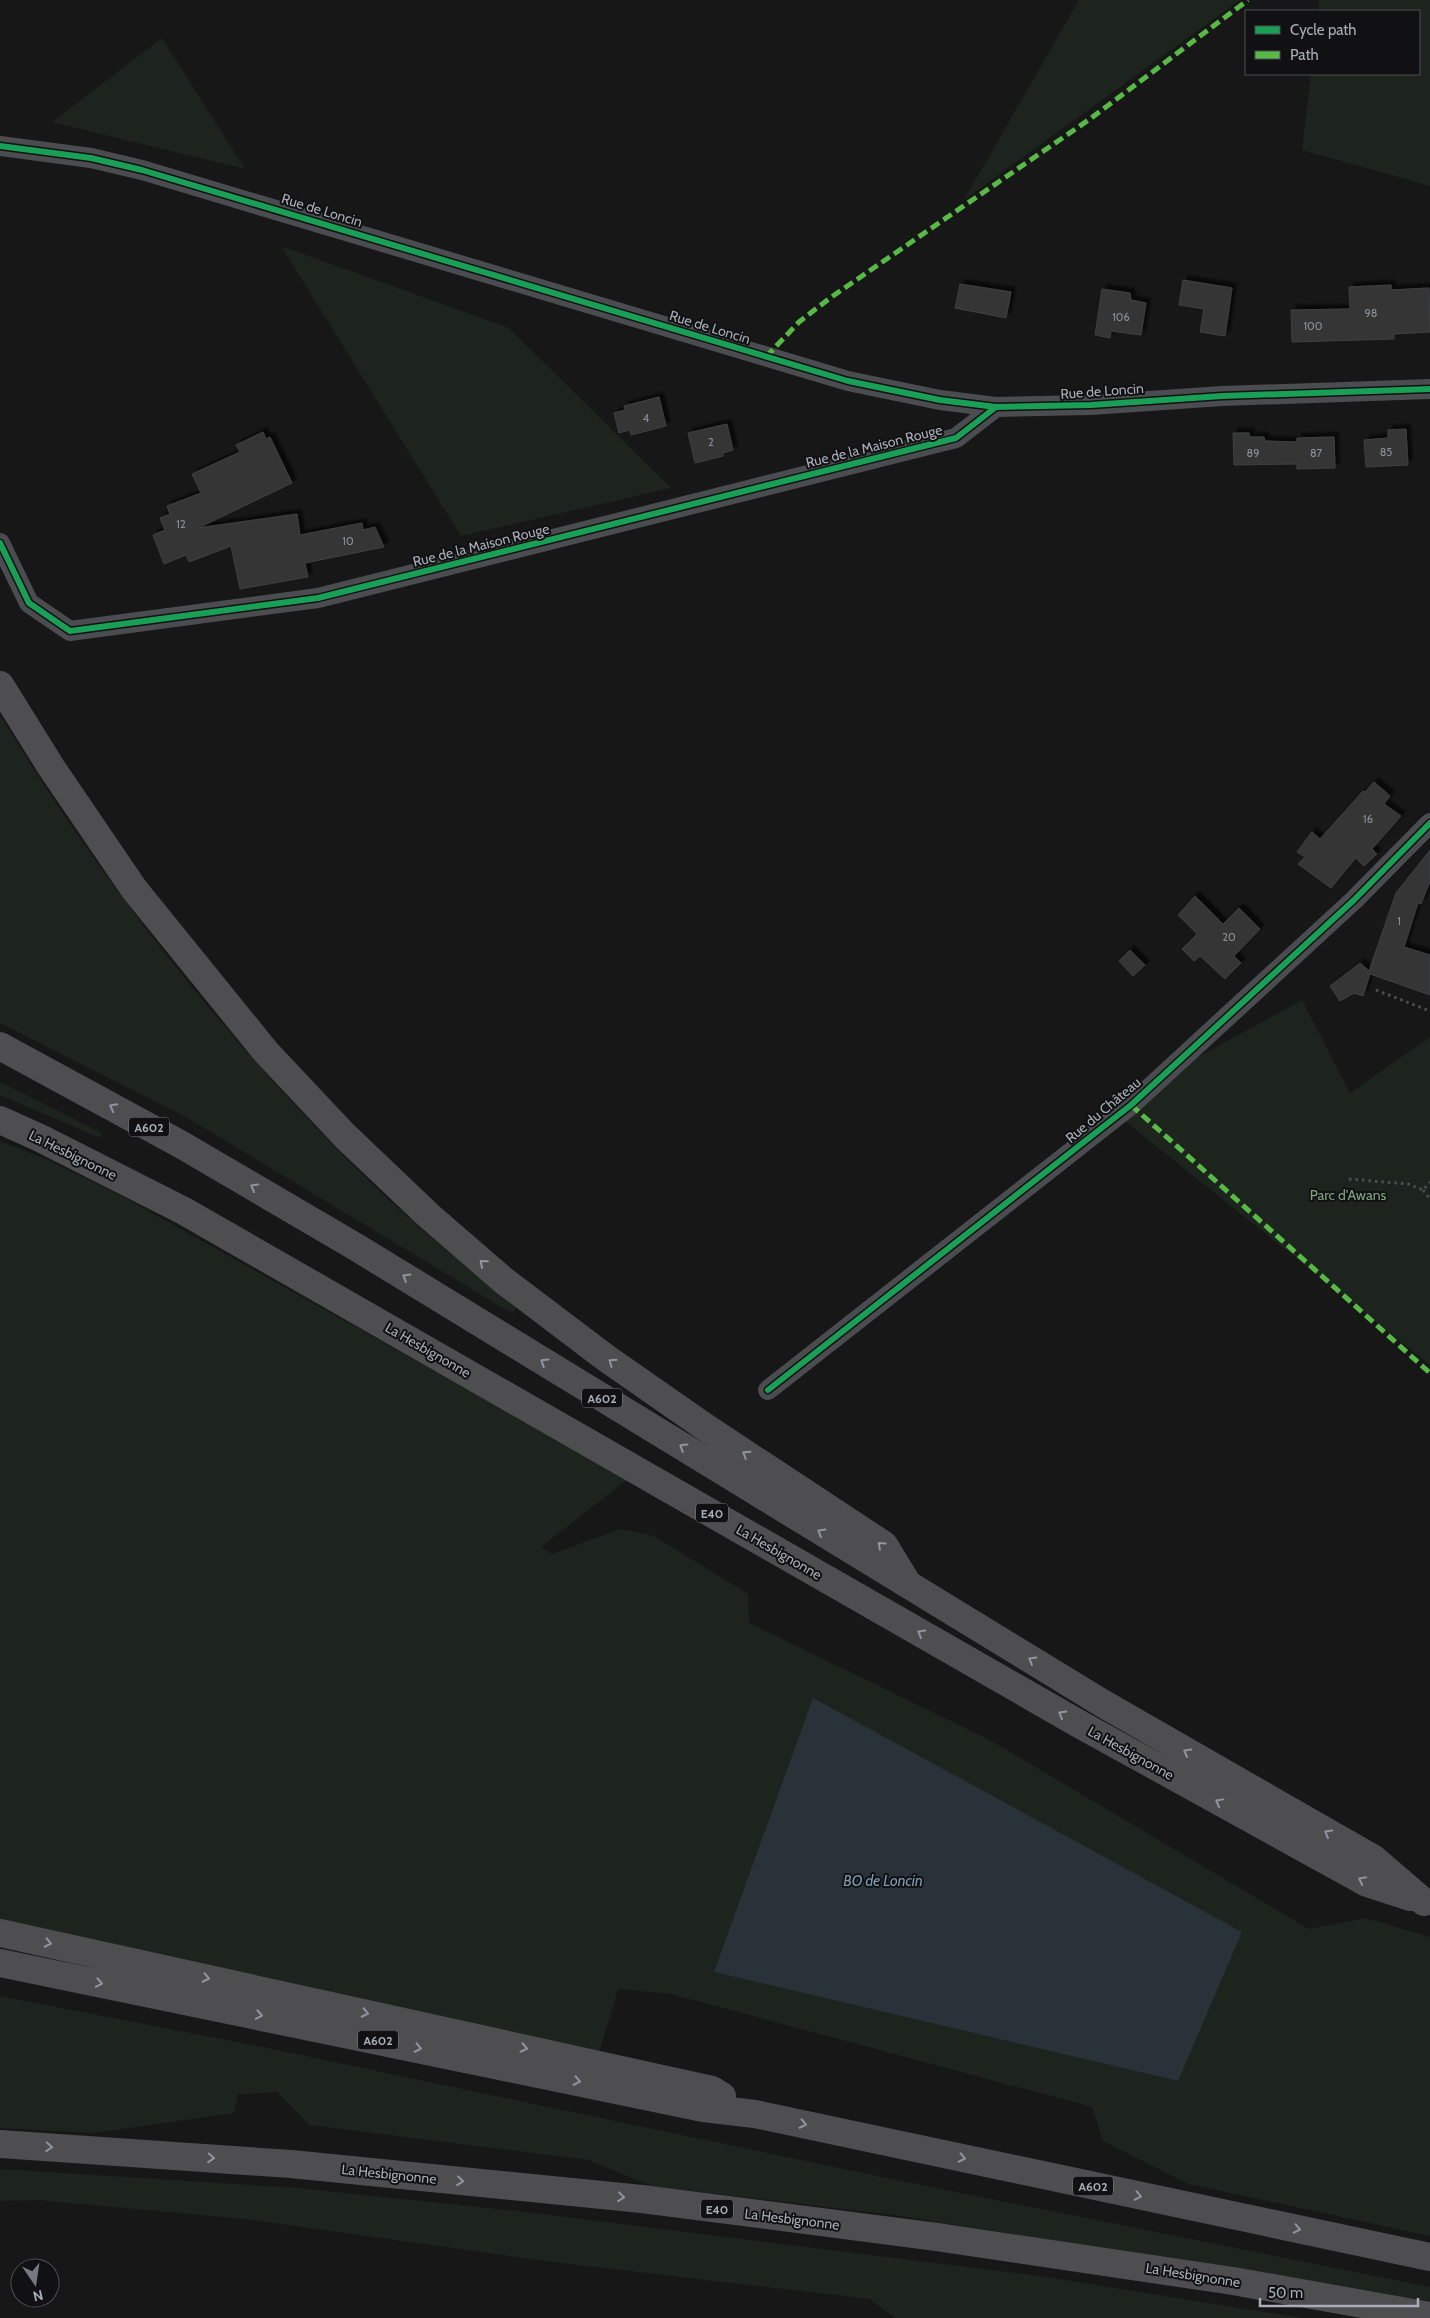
<svg xmlns="http://www.w3.org/2000/svg" width="1430" height="2318" font-family="Cabin,sans-serif">
<style>
.green{fill:#1d241e;fill-rule:evenodd}
.water{fill:#2a3239}
.building{fill:#353536;stroke:#3f4043;filter:url(#shadow)}
.lines{fill:none;stroke-linecap:round;stroke-linejoin:round}
.path{stroke:#4d4e52;stroke-width:3;stroke-dasharray:2.5 4;stroke-linecap:butt}
.minor{stroke:#4b4c50;stroke-width:20}
.motorway{stroke:#4e4e51;stroke-width:28}
.quiet{stroke:#58b947;stroke-width:5;stroke-dasharray:10 5;stroke-linecap:butt}
.cycleway-casing{stroke:#111113;stroke-width:9}
.cycleway{stroke:#1a9f57;stroke-width:6}
.oneway{stroke:#92959e}
.labels{text-anchor:middle;dominant-baseline:central;stroke-width:4;stroke-linejoin:round;paint-order:stroke}
.number-label{font-size:11px;fill:#8b8f98}
.shield{fill:#111113;stroke:#7b7e86;stroke-width:1}
.shield-label{font-size:12px;font-weight:bold;fill:#a8adb8}
.street-label{font-size:14px;fill:#a8adb8;stroke:#111113}
.park-label{font-size:14px;fill:#7fa381;stroke:#111113}
.water-label{font-size:15px;font-style:italic;fill:#7f9bb3;stroke:#111113}
</style>
<defs>
<filter id="shadow"><feDropShadow dx="4.5" dy="-4.5" stdDeviation="1" flood-color="#0009"/></filter>
</defs>
<rect width="100%" height="100%" fill="#171717"/>
<!-- green -->
<path class="green" d="M1079,0H1240L964,200Z
M1319,0H1430V186L1302,150L1311,74H1419V11H1318Z
M162,38L245,169L52,122Z
M281,246L509,328L671,488L461,536Z
M0,715C107,892 239,1057 389,1200C430,1238 474,1272 516,1308L513,1314L186,1117L0,1023Z
M1302,1000L1350,1093L1430,1037V1365L1107,1107Z
M0,1082L102,1133L100,1138L0,1095Z
M0,1141L48,1160L118,1194L628,1479L541,1547L552,1554L620,1529L654,1536L748,1594L749,1623L990,1740L1309,1929L1366,1918L1430,1937V2236L1188,2184L1103,2141L1092,2107L671,1994L618,1989L599,2053L0,1920ZM1242,1932L1177,2081L714,1972Z
M0,1996L263,2047L901,2181L1430,2287V2301L894,2215L652,2186L588,2160L310,2125L277,2092L238,2094L234,2113L94,2133L0,2128Z
M0,2169L298,2188L526,2212L1040,2276L1302,2318H895L870,2299L553,2262L245,2219L37,2200L0,2201Z"/>
<!-- water -->
<path class="water" d="M813,1698L1242,1932L1178,2081L714,1972Z"/>
<!-- building -->
<path class="building" d="M1183,280L1232,288L1225,336L1200,332L1204,309L1179,305Z
M960,284L1011,292L1006,318L955,308Z
M1391,285V290L1429,288L1430,332L1394,334V339L1292,342L1291,310L1350,309L1349,287Z
M1102,289L1130,293L1131,300L1146,303L1141,335L1111,331L1110,338L1095,335Z
M659,397L666,426L631,435L630,430L619,433L614,413L625,410L624,406Z
M727,424L733,450L723,453V456L695,463L688,433Z
M1406,429L1408,465L1366,467L1364,440L1388,438V430Z
M263,432L266,439L270,437L292,483L198,528L297,514L300,535L362,523L363,530L375,527L384,547L305,563L308,577L240,589L231,546L189,562L186,555L164,564L153,535L165,530L160,518L170,514L167,506L201,493L192,474L240,452L236,445Z
M1233,433H1249L1250,437H1264L1265,441L1297,442V438L1334,437L1335,468L1297,469V464L1234,465Z
M1374,782L1390,796L1384,804L1401,816L1372,849L1377,854L1364,866L1356,858L1331,888L1298,864L1305,857L1297,852L1312,832L1320,839L1363,791L1365,792Z
M1430,850V881L1421,904L1418,903L1404,947L1430,955V995L1370,974L1363,996L1354,993L1340,1001L1330,986L1360,963L1369,971L1396,893Z
M1195,896L1223,924L1239,908L1260,929L1234,956L1241,963L1225,979L1200,956L1194,961L1182,949L1197,934L1178,915Z
M1130,950L1145,965L1133,976L1119,961Z"/>
<g class="lines">
<!-- path -->
<path class="path" d="M1376,990L1430,1011
M1349,1179L1408,1184L1423,1190L1430,1182
M1423,1190L1430,1199"/>
<!-- minor -->
<path class="minor" d="M0,146L91,158L142,170L848,381L940,400L996,407L1091,405L1222,396L1430,389
M0,543L29,603L70,631L318,598L956,438L996,407
M768,1390L1131,1105L1354,900L1430,823"/>
<!-- motorway -->
<path class="motorway" d="M0,685L51,767L134,889L266,1052L345,1136L428,1215L503,1280L606,1358L705,1427L884,1545L906,1581
M0,1046L182,1145L356,1247L1102,1703L1374,1859L1424,1902
M0,1120L40,1138L184,1211L1081,1725L1367,1883L1410,1897
M0,1933L712,2090L722,2096
M0,1963L703,2108L755,2114L1430,2257
M0,2144L291,2164L642,2199L937,2237L1233,2281L1430,2316"/>
<!-- quiet -->
<path class="quiet" d="M766,357L799,322L830,298L1090,119L1248,0
M1131,1105L1430,1373"/>
<defs>
<path id="cycleway" d="M0,146L91,158L142,170L848,381L940,400L996,407L1091,405L1222,396L1430,389
M0,543L29,603L70,631L318,598L956,438L996,407
M768,1390L1131,1105L1354,900L1430,823"/>
</defs>
<!-- cycleway casing -->
<use href="#cycleway" class="cycleway-casing"/>
<!-- cycleway -->
<use href="#cycleway" class="cycleway"/>
</g>
<!-- one-way arrows -->
<defs><path id="oneway-chevron" d="M-2-3.5L2.5 0L-2 3.5" fill="none" stroke-width="1.6" stroke-linecap="round" stroke-linejoin="round" transform="scale(1.25)"/></defs>
<g class="oneway">
<use href="#oneway-chevron" transform="translate(113 1107) rotate(-152)"/>
<use href="#oneway-chevron" transform="translate(254 1187) rotate(-150)"/>
<use href="#oneway-chevron" transform="translate(483 1263) rotate(-139)"/>
<use href="#oneway-chevron" transform="translate(406 1277) rotate(-149)"/>
<use href="#oneway-chevron" transform="translate(544 1362) rotate(-148)"/>
<use href="#oneway-chevron" transform="translate(612 1362) rotate(-145)"/>
<use href="#oneway-chevron" transform="translate(683 1447) rotate(-148)"/>
<use href="#oneway-chevron" transform="translate(746 1454) rotate(-147)"/>
<use href="#oneway-chevron" transform="translate(821 1532) rotate(-149)"/>
<use href="#oneway-chevron" transform="translate(881 1545) rotate(-138)"/>
<use href="#oneway-chevron" transform="translate(921 1633) rotate(-150)"/>
<use href="#oneway-chevron" transform="translate(1032 1660) rotate(-149)"/>
<use href="#oneway-chevron" transform="translate(1062 1714) rotate(-150)"/>
<use href="#oneway-chevron" transform="translate(1187 1752) rotate(-150)"/>
<use href="#oneway-chevron" transform="translate(1219 1802) rotate(-151)"/>
<use href="#oneway-chevron" transform="translate(1328 1833) rotate(-150)"/>
<use href="#oneway-chevron" transform="translate(1362 1880) rotate(-153)"/>
<use href="#oneway-chevron" transform="translate(48 1943) rotate(12)"/>
<use href="#oneway-chevron" transform="translate(206 1978) rotate(12)"/>
<use href="#oneway-chevron" transform="translate(99 1983) rotate(11)"/>
<use href="#oneway-chevron" transform="translate(365 2013) rotate(12)"/>
<use href="#oneway-chevron" transform="translate(259 2015) rotate(11)"/>
<use href="#oneway-chevron" transform="translate(418 2048) rotate(12)"/>
<use href="#oneway-chevron" transform="translate(524 2048) rotate(12)"/>
<use href="#oneway-chevron" transform="translate(577 2081) rotate(12)"/>
<use href="#oneway-chevron" transform="translate(803 2124) rotate(12)"/>
<use href="#oneway-chevron" transform="translate(49 2147) rotate(4)"/>
<use href="#oneway-chevron" transform="translate(211 2158) rotate(4)"/>
<use href="#oneway-chevron" transform="translate(962 2158) rotate(12)"/>
<use href="#oneway-chevron" transform="translate(460 2181) rotate(6)"/>
<use href="#oneway-chevron" transform="translate(1138 2196) rotate(12)"/>
<use href="#oneway-chevron" transform="translate(621 2197) rotate(6)"/>
<use href="#oneway-chevron" transform="translate(1297 2229) rotate(12)"/>
</g>
<g class="labels">
<!-- number labels -->
<g class="number-label">
<text x="1371" y="313">98</text>
<text x="1121" y="317">106</text>
<text x="1313" y="326">100</text>
<text x="646" y="418">4</text>
<text x="711" y="442">2</text>
<text x="1386" y="452">85</text>
<text x="1253" y="453">89</text>
<text x="1316" y="453">87</text>
<text x="181" y="524">12</text>
<text x="348" y="541">10</text>
<text x="1368" y="819">16</text>
<text x="1399" y="921">1</text>
<text x="1229" y="937">20</text>
</g>
<!-- shield labels -->
<g class="shield">
<rect x="129" y="1117.5" width="40" height="19" rx="4"/>
<rect x="582" y="1388.5" width="40" height="19" rx="4"/>
<rect x="696" y="1503.5" width="32" height="19" rx="4"/>
<rect x="358" y="2030.5" width="40" height="19" rx="4"/>
<rect x="1073" y="2176.5" width="40" height="19" rx="4"/>
<rect x="701" y="2199.5" width="32" height="19" rx="4"/>
</g>
<g class="shield-label">
<text x="149" y="1127">A602</text>
<text x="602" y="1398">A602</text>
<text x="712" y="1513">E40</text>
<text x="378" y="2040">A602</text>
<text x="1093" y="2186">A602</text>
<text x="717" y="2209">E40</text>
</g>
<!-- street labels -->
<g class="street-label">
<text transform="translate(322 210) rotate(17)">Rue de Loncin</text>
<text transform="translate(710 327) rotate(17)">Rue de Loncin</text>
<text transform="translate(1102 391) rotate(-4)">Rue de Loncin</text>
<text transform="translate(874 446) rotate(-14)">Rue de la Maison Rouge</text>
<text transform="translate(481 545) rotate(-14)">Rue de la Maison Rouge</text>
<text transform="translate(1103 1110) rotate(-40)">Rue du Château</text>
<text transform="translate(73 1155) rotate(26)">La Hesbignonne</text>
<text transform="translate(428 1350) rotate(30)">La Hesbignonne</text>
<text transform="translate(779 1552) rotate(30)">La Hesbignonne</text>
<text transform="translate(1131 1753) rotate(29)">La Hesbignonne</text>
<text transform="translate(389 2174) rotate(6)">La Hesbignonne</text>
<text transform="translate(792 2219) rotate(7)">La Hesbignonne</text>
<text transform="translate(1193 2275) rotate(9)">La Hesbignonne</text>
</g>
<!-- park labels -->
<g class="park-label">
<text x="1348" y="1195">Parc d'Awans</text>
</g>
<!-- water labels -->
<g class="water-label">
<text x="883" y="1881">BO de Loncin</text>
</g>
</g>
<!-- legend -->
<rect x="1245" y="10" width="175" height="65" fill="#111113" stroke="#4d4f55"/>
<rect x="1255" y="26" width="25" height="8" fill="#1a9f57" stroke="#4d4f55"/>
<text x="1290" y="35" font-size="15" fill="#a8adb8">Cycle path</text>
<rect x="1255" y="51" width="25" height="8" fill="#58b947" stroke="#4d4f55"/>
<text x="1290" y="60" font-size="15" fill="#a8adb8">Path</text>
<!-- north arrow -->
<g transform="translate(35 2283) rotate(167)"><circle r="24" fill="#111113" stroke="#4d4f55"/>
<path d="M0-4L9 19L0 12L-9 19Z" fill="#757880"/>
<text y="-8" font-size="14" font-weight="bold" text-anchor="middle" fill="#a8adb8">N</text>
</g>
<!-- scale -->
<path d="M1260 2298v8h158v-8" fill="none" stroke="#a8adb8" stroke-width="2.5"/>
<text x="1268" y="2298" font-size="15" fill="#a8adb8" stroke="#111113" stroke-width="4" paint-order="stroke">50 m</text>
</svg>
